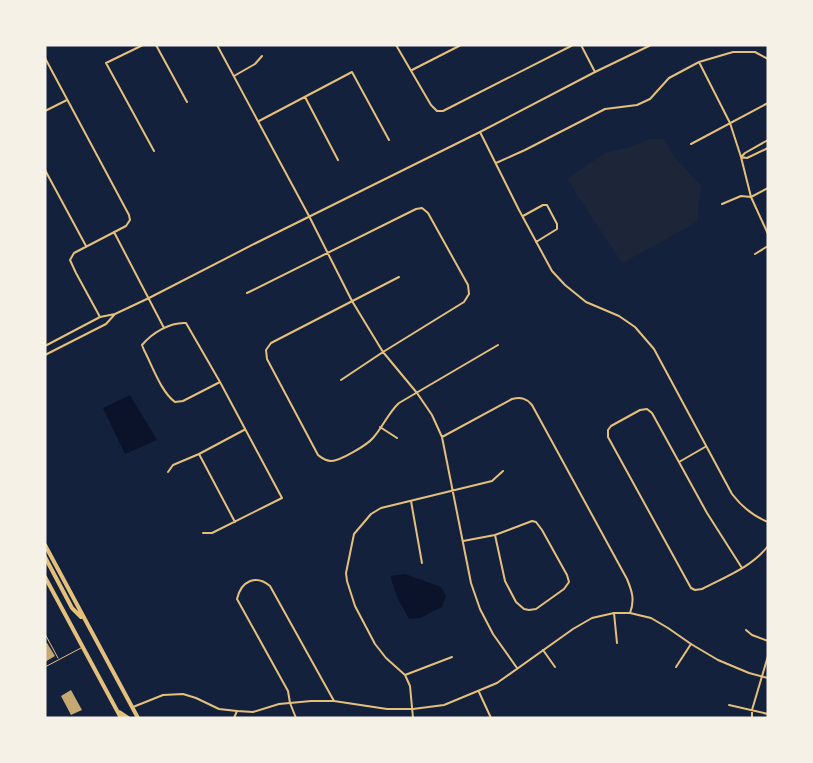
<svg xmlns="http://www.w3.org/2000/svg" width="813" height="763" font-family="Inter,sans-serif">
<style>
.green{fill:#1d2539}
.water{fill:#0b132b}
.building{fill:#c6a872}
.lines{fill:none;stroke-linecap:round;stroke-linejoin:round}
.service{stroke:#e5c07b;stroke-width:1}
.minor{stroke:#e5c07b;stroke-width:2}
.tertiary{stroke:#e5c07b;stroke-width:2}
.trunk{stroke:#e5c07b;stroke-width:4}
</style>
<rect width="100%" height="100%" fill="#14213d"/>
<!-- green -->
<path class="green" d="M650,139H663L677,160L701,186L697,222L622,263L567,179L605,153L630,147Z"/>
<!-- water -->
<path class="water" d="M130,395L157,440L125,454L103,408Z
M405,574L441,587L446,596L442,607L420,618L409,619L397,597L390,576Z"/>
<!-- building -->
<path class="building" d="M47,643L55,656L45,662V644Z
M71,690L82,710L71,715L61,696Z"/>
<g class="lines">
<!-- service -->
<path class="service" d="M45,634L58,658
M45,667L81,648"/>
<!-- minor -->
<path class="minor" d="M143,45L106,63L154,151
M156,45L187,102
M217,45L309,216L352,301L383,352L417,393L432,415L442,437L471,583L480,609L493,634L517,668
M396,45L431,105L437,111H443L573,45
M581,45L595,72
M45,58L129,215L130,220L126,226L74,253L70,260L76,273L100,317
M699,62L730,123L741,157L751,197L768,234
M412,70L461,45
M234,76L255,64L262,56
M305,97L338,160
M45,111L67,100
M259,121L352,72L389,140
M480,132L519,210L552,271L565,285L586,302L619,316L635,327L654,349L732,494C742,507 753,516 768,522
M768,140L745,153L741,157L747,158L768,148
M691,144L768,103
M496,163L525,150L605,109L637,105L650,99L669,78L699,62L733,52H755L768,59
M45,170L86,246
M722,204L741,196L751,197L768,188
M523,216L543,205H547L557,224V229L536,242
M114,232L164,328
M755,254L768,246
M399,277L271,343L266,350L267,359L318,455C322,458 325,461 331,461C340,461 367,445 373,438C383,427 388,413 399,403L498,345
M247,293L416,209L422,208L428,213L468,285L469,294L464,302L383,352L341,380
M380,427L397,438
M442,437L512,399C521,397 526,398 532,405L627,579C632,591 635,600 630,613
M199,454L235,522
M679,462L705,447
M168,472L173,465L199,454L244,430
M411,501L422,563
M532,521L536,522L542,530L567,575L569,582L564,589L536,609L529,610L524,609L516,602L505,581L495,535Z
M203,533H212L282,498L220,382L186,323C170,322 152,333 142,345L144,350C152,365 161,392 175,402L183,401L220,382
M463,541L495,535
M742,568L707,513L652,413L647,409L640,410L611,426L608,430V437L691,588L695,590L702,589C725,577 752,567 768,546
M614,613L617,643
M746,630L752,635L768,641
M543,650L555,667
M676,667L691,644
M405,675L452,657
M479,692L491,718
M729,705L768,714
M234,718L237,711
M296,718L290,703L288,691L237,599C241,581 256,574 270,586L334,701
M413,718L410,686L405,675L386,658L375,644L355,606L347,581L346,573L354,534L371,514L381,508L492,481L503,471
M752,718V710L768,656"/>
<!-- tertiary -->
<path class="tertiary" d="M45,346L100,317L115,314L149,298L256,243L480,132L595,72L651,45
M45,355L106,324L115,314
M133,707L163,695L183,694L196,698L219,709L237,711L253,712L279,704L311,701H334L387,709H413L444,705L497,683L573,629L592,618L614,613H630L651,618L668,628L691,644L718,660L749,673L768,678"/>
<!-- trunk -->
<path class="trunk" d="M45,545L138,718
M45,557L72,608L81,617
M45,577L121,718
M119,712L128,718"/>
</g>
<!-- border -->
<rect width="813" height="763" fill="none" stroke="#f6f1e7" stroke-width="93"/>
</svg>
